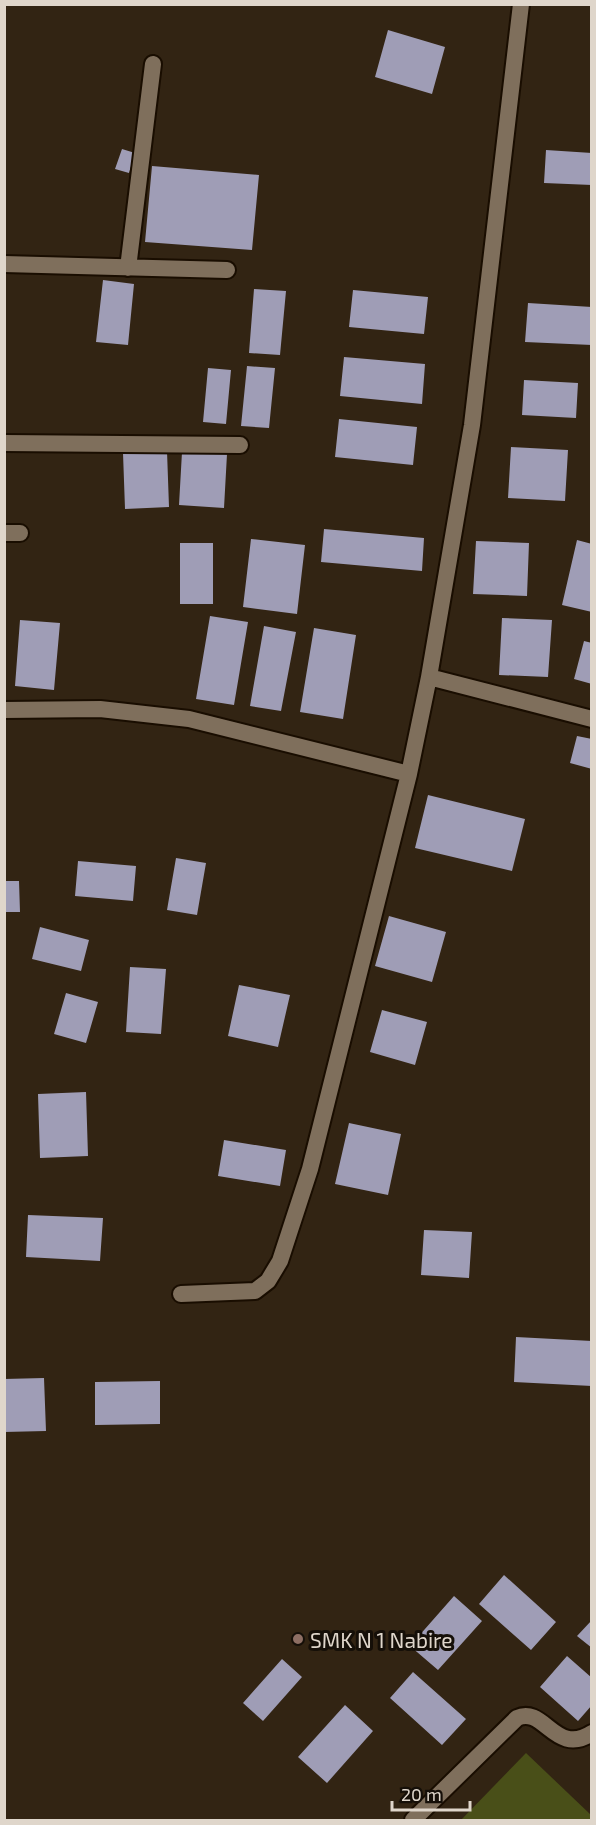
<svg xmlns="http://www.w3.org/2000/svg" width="596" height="1825" font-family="'Exo 2',sans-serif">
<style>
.green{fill:#494f18}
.building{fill:#9f9db6}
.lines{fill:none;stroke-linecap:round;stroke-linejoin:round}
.minor-casing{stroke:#190d00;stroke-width:20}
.minor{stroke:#7f6f5c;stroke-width:16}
.education-dot{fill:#8d6e63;stroke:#150f08;stroke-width:2}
.labels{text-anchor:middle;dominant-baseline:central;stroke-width:6;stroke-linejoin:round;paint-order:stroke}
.poi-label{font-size:21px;fill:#dfd6cb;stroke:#150f08;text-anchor:start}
</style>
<rect width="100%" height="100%" fill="#322413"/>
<!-- green -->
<path class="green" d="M526,1753L591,1815V1820H461Z"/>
<!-- building -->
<path class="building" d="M388,30L445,47L432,94L375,77Z
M122,149L135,153L129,173L115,169Z
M546,150L592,153V185L544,183Z
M152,166L259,175L252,250L145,242Z
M103,280L134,284L128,345L96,342Z
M254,289L286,291L280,355L249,353Z
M353,290L428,297L424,334L349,327Z
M528,303L592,307V345L525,342Z
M344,357L425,364L422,404L340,396Z
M247,366L275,368L269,428L241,426Z
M208,368L231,370L226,424L203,422Z
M524,380L578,383L576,418L522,415Z
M339,419L417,427L413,465L335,457Z
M511,447L568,450L565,501L508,498Z
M167,451L169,507L125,509L123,453Z
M182,452L227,454L224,508L179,505Z
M324,529L424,538L422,571L321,562Z
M251,539L305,545L297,614L243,607Z
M577,540L592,544V612L562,605Z
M476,541L529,543L527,596L473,594Z
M180,543H213V604H180Z
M210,616L248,622L234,705L196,699Z
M502,618L552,620L548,677L499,675Z
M20,620L60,623L54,690L15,686Z
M264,626L296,632L281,711L250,706Z
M314,628L356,635L343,719L300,712Z
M584,641L592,643V684L574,679Z
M577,736L592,739V769L570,763Z
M428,795L525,819L512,871L415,848Z
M176,858L206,863L197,915L167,910Z
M78,861L136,866L133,901L75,896Z
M4,881H19L20,912H4Z
M389,916L446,932L432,982L375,966Z
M40,927L89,940L81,971L32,959Z
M130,967L166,969L161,1034L126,1032Z
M239,985L290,995L278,1047L228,1036Z
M66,993L98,1002L86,1043L54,1034Z
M382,1010L427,1022L415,1065L370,1052Z
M86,1092L88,1156L40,1158L38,1094Z
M349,1123L401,1134L388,1195L335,1184Z
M224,1140L286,1150L280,1186L218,1176Z
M28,1215L103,1218L100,1261L26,1257Z
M424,1230L472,1232L469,1278L421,1275Z
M516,1337L592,1341V1386L514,1382Z
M44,1378L46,1431L4,1432V1379Z
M160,1381V1424L95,1425V1382Z
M504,1575L556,1622L531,1650L479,1604Z
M454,1596L482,1621L438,1670L410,1646Z
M592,1620V1648L577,1636Z
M567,1656L592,1678V1705L578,1721L540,1687Z
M282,1659L302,1677L263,1721L243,1703Z
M413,1672L466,1719L442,1745L390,1698Z
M345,1705L373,1731L327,1783L298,1757Z"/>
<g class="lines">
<defs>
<path id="minor" d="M4,264L227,270
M128,268L153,64
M4,443L240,445
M4,533H20
M429,677L592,719
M4,710L100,709L189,719L409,774L429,677L472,425L521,4
M181,1294L255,1291L268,1281L280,1261L310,1169L409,774
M413,1820L517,1718C544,1705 555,1757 592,1733"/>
</defs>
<!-- minor casing -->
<use href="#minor" class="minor-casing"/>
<!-- minor -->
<use href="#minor" class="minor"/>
</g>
<!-- markers -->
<circle class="education-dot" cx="298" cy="1639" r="6"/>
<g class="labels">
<!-- poi labels -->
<g class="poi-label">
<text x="310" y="1639">SMK N 1 Nabire</text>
</g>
</g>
<!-- border -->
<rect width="596" height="1825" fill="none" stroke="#dfd6cb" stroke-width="12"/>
<!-- scale -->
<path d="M392 1801v9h78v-9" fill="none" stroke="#dfd6cb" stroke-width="3"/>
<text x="401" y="1801" font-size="18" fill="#dfd6cb" stroke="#150f08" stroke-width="4.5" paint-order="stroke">20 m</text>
</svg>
